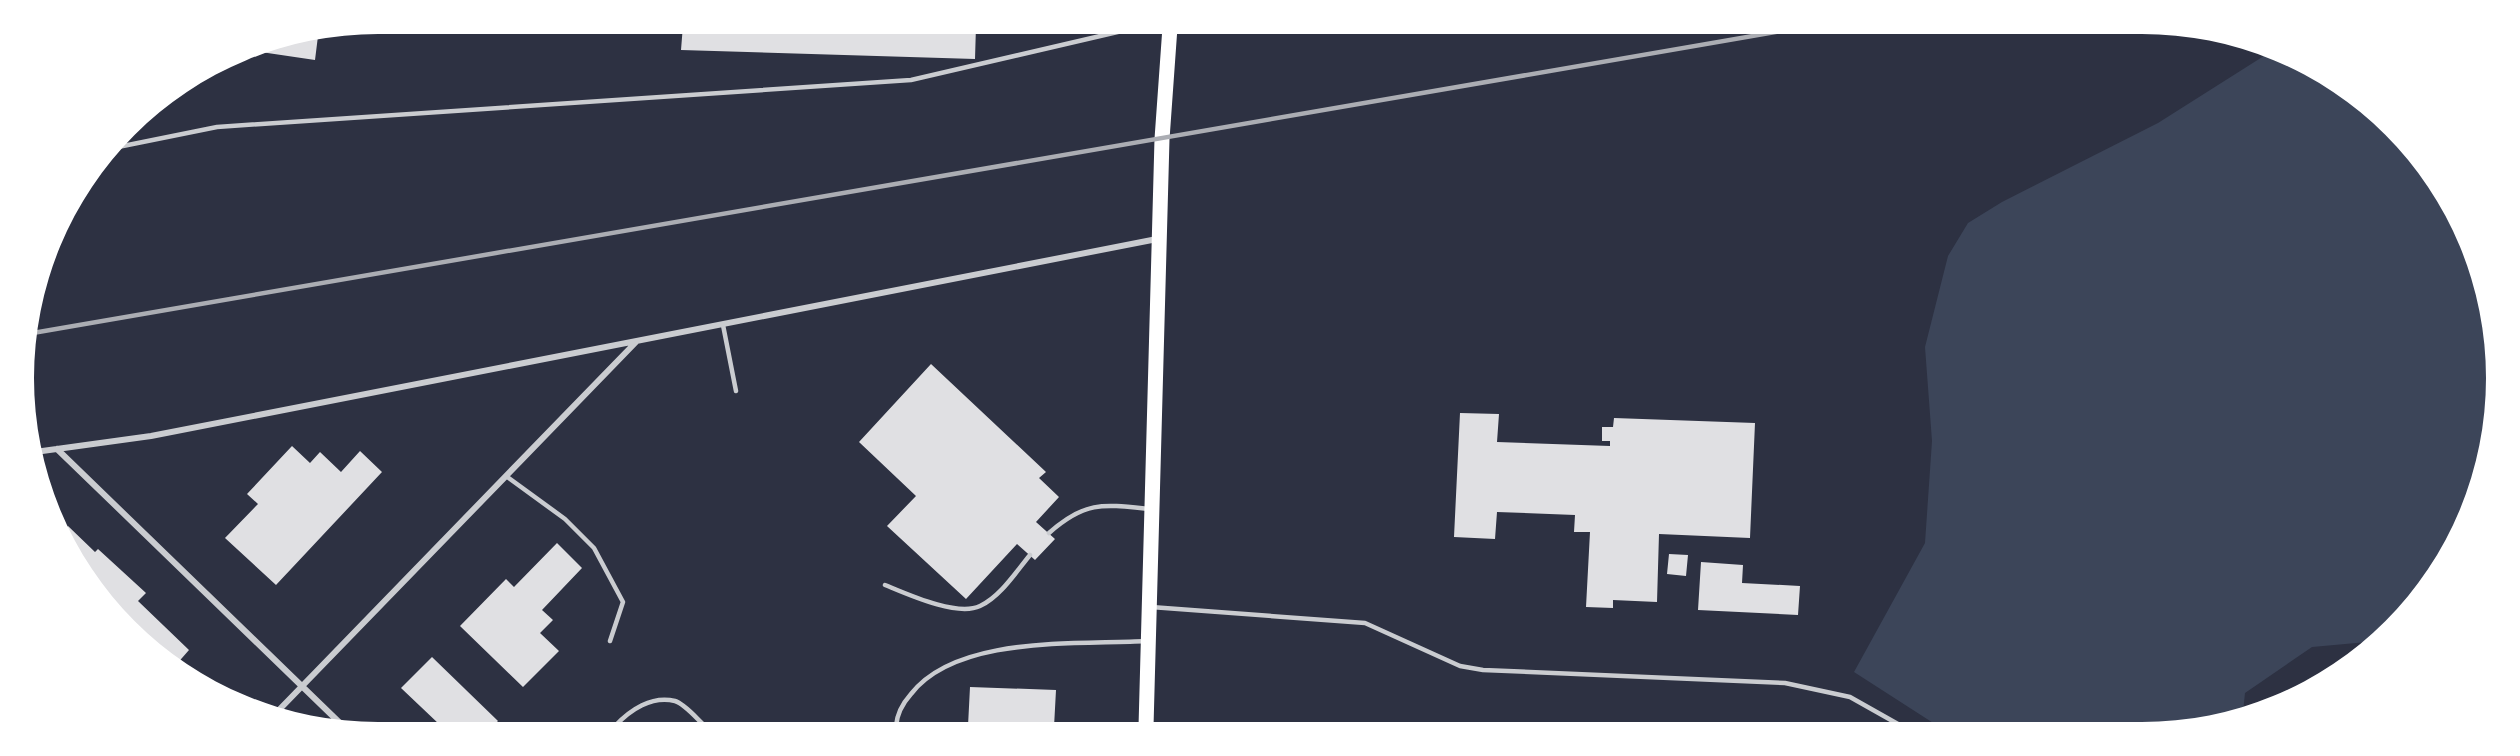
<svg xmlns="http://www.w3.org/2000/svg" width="2520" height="756" font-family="Quicksand,sans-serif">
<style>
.green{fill:#3c4559}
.building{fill:#e0e0e3}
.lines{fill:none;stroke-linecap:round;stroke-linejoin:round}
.service{stroke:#caccd0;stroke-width:4.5}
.minor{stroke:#caccd0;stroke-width:6}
.primary{stroke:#fff;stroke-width:15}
.rail{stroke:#abadb3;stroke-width:4.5}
</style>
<rect width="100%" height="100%" fill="#2d3142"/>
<!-- green -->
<path class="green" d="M2267,54L2339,84L2437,182L2489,309V447L2449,555L2378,641L2312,647L2245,693L2243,712L2188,729L1941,728L1854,672L1925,543L1932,441L1925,347L1948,256L1968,223L2002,202L2158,123Z"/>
<!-- building -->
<path class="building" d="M683,25L976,26L975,59L681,50Z
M318,36L315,60L247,50Z
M931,364L1046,472L1039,478L1059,497L1036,522L1055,539L1035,560L1017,544L966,599L887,526L916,496L859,442Z
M1460,413L1499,414L1497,442L1610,446V441H1602V427H1613L1614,418L1755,423L1750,538L1659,534L1657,602L1613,600V608L1586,607L1590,532H1574L1575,515L1497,512L1495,539L1454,537Z
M292,446L310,463L320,452L341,472L360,451L382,472L276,585L225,538L258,504L247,494Z
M68,526L95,552L98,549L146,593L138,601L189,650L175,666L84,575L64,531Z
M557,543L582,568L542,610L553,620L540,633L559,651L523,687L460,626L506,579L514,587Z
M1669,554L1688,555L1686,576L1667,574Z
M1701,562L1743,565L1742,583L1800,586L1798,615L1698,610Z
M432,657L498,721L493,726L440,725L401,688Z
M970,687L1056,690L1054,727L968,726Z"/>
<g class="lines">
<!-- service -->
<path class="service" d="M118,147L217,127L911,80L1139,27
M723,325L736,391
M506,476L565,519L594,548L623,602L610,641
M1049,533C1085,501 1103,504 1148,509
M885,585C907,594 957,617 980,606C1000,597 1016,572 1030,555
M1151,607L1365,623L1460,666L1483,670L1785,683L1850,697L1905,728
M615,726C630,710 652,695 675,701C685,704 697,719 705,726
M896,726C897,714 903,703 911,694C957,635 1077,645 1146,641"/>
<!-- minor -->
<path class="minor" d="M57,449L342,725
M35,452L151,436L1157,239
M277,712L636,342"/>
<!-- primary -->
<path class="primary" d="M1146,727L1162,139L1170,27"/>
<!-- rail -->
<path class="rail" d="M27,334L1793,29"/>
</g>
<!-- crop -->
<path d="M0 0H2520V756H0ZM378 34H2142A344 344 0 0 1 2486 378V378A344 344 0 0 1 2142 722H378A344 344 0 0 1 34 378V378A344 344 0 0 1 378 34Z" fill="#fff" fill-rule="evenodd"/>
</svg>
